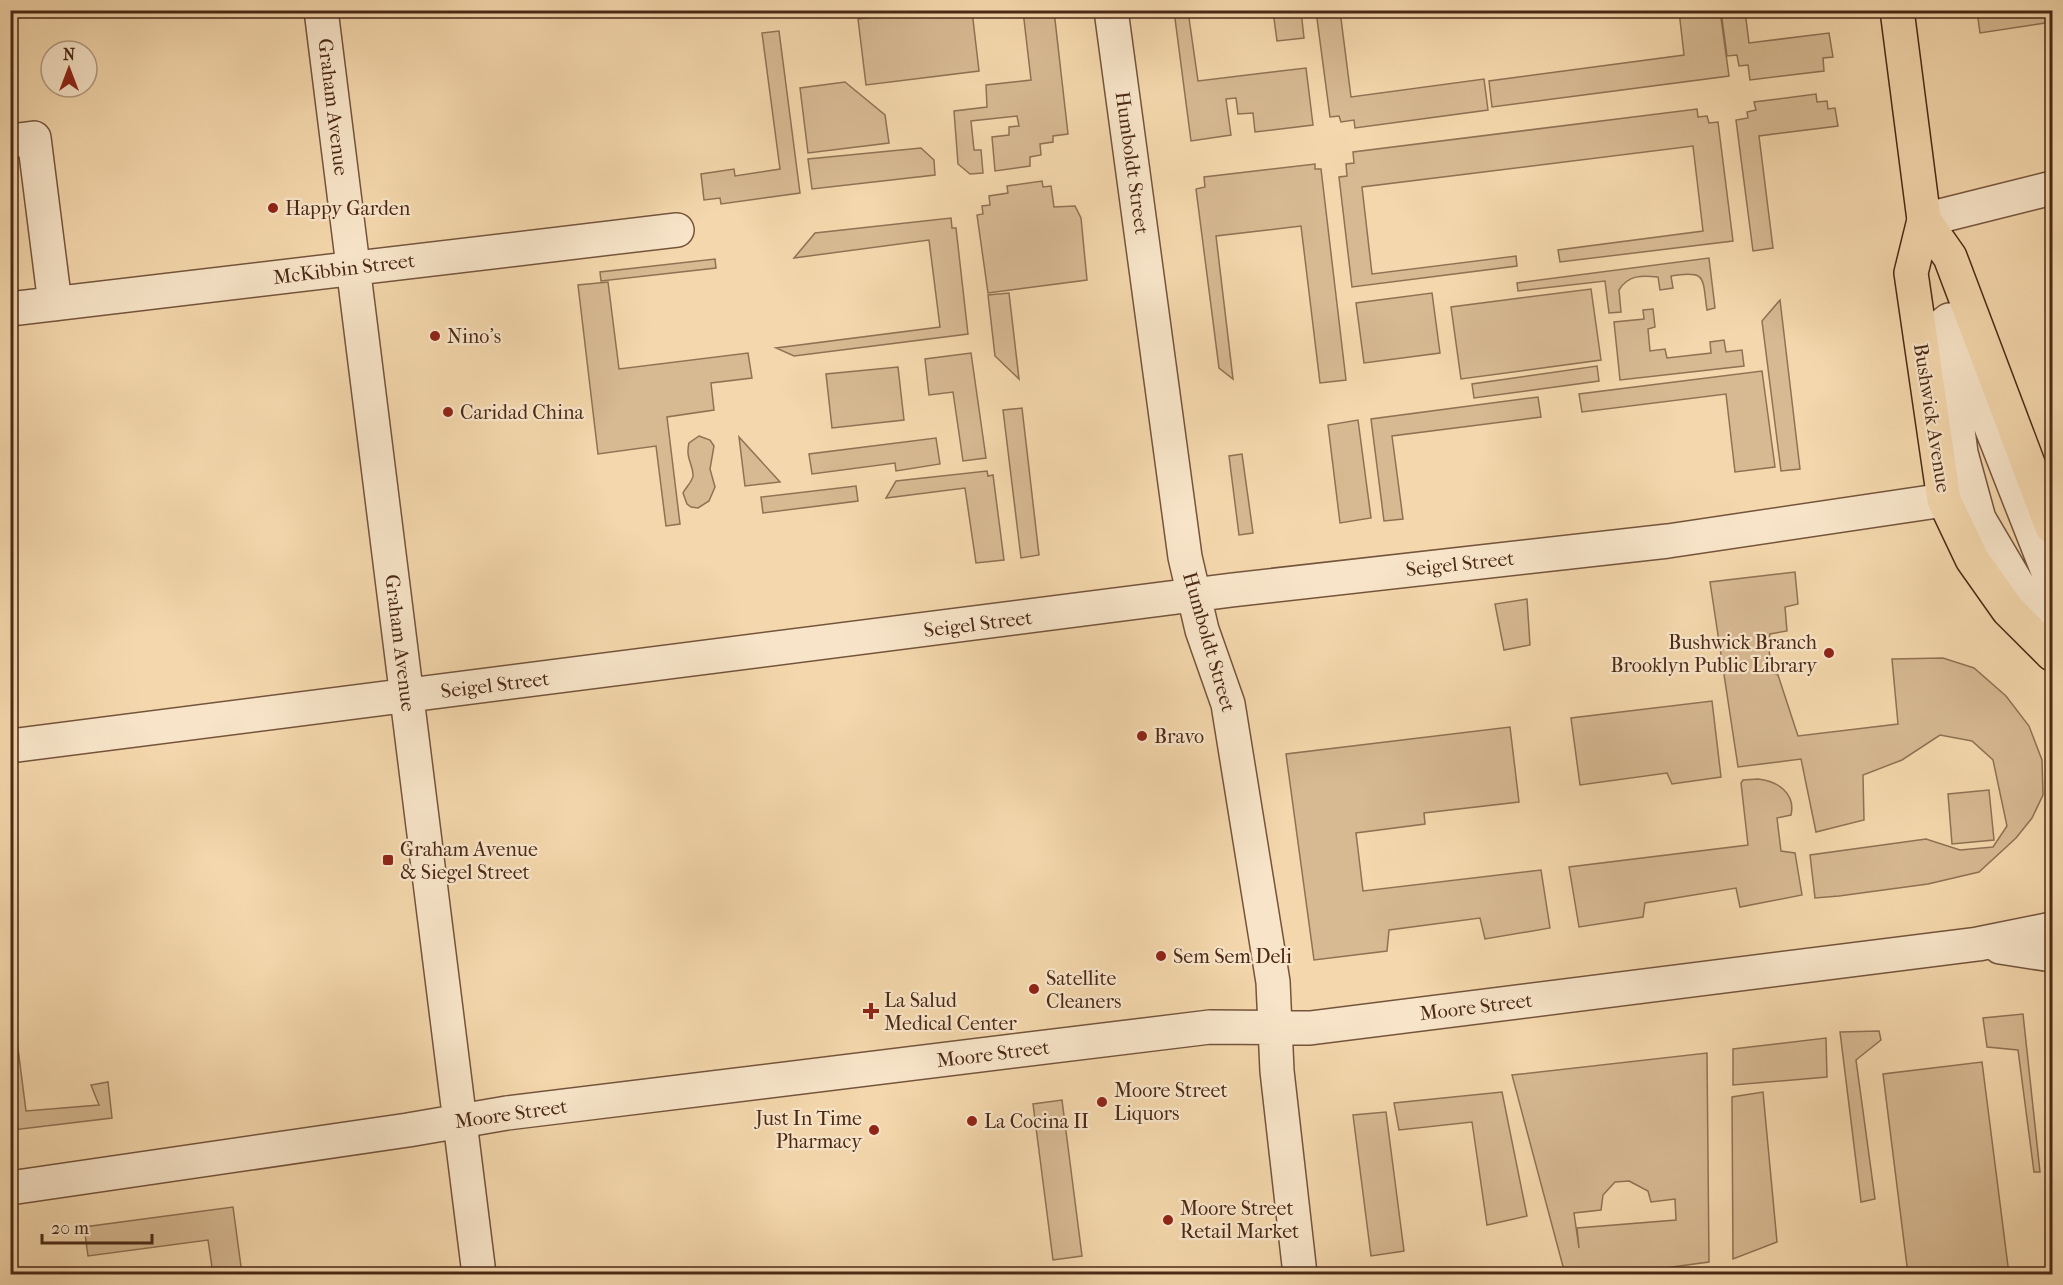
<svg xmlns="http://www.w3.org/2000/svg" width="2063" height="1285" font-family="'IM FELL French Canon',serif">
<style>
.green{fill:#d7b992;stroke:#917154;stroke-width:1.5;fill-rule:evenodd}
.lines{fill:none;stroke-linecap:round;stroke-linejoin:round}
.minor-casing{stroke:#75543c;stroke-width:36}
.major-casing{stroke:#4b2916;stroke-width:36}
.minor{stroke:#f8e5c9;stroke-width:33}
.major{stroke:#f4d7ac;stroke-width:33}
.poi-dot{fill:#8f2418;stroke:#f8e5c9;stroke-width:2}
.labels{text-anchor:middle;dominant-baseline:central;stroke-width:4.5;stroke-linejoin:round;paint-order:stroke}
.street-label{font-size:20px;fill:#4b2916;stroke:#f8e5c9}
.poi-label{font-size:20px;fill:#4b2916;stroke:#f8e5c9;text-anchor:start}
</style>
<rect width="100%" height="100%" fill="#f4d7ac"/>
<filter id="stains"><feTurbulence type="fractalNoise" baseFrequency=".00333" numOctaves="4"/><feColorMatrix values="0 0 0 0 .2 0 0 0 0 .09 0 0 0 0 .02 0 0 0 .5 -.17"/></filter>
<radialGradient id="worn" r=".72"><stop offset=".6" stop-color="#630" stop-opacity="0"/><stop offset="1" stop-color="#630" stop-opacity=".3"/></radialGradient>
<!-- green -->
<path class="green" d="M930,10L972,11L979,71L866,85L858,19Z
M1023,11H1054L1068,134L1053,136V142L1040,144L1041,155L1030,157V166L995,171L992,137L1009,135V127L1019,126L1017,116L971,121L974,150H981L983,173L970,174L958,164L954,111L987,107L986,85L1031,80Z
M1174,11H1188L1198,81L1306,68L1313,125L1255,132L1253,113L1238,114L1236,98L1226,99L1231,135L1191,141Z
M1273,11H1301L1304,38L1277,41Z
M1316,11H1340L1351,97L1484,79L1488,110L1355,128L1354,120L1341,122L1339,116L1330,117Z
M1679,11H1720L1729,76L1492,107L1489,81L1684,55Z
M1721,11H1745L1749,43L1829,33L1833,57L1823,58L1824,71L1750,80L1748,65L1739,66L1737,55L1727,56Z
M1977,11H2052V22L1980,33Z
M779,31L800,193L721,204L720,198L704,200L701,174L734,169L735,176L780,169L762,33Z
M845,82L885,115L889,143L808,153L800,88Z
M1816,94L1817,102L1827,101L1828,109L1835,108L1838,126L1759,136L1773,248L1753,251L1736,120L1748,118L1747,112L1756,110L1754,102Z
M1697,109L1698,117L1707,116L1709,123L1718,122L1733,241L1560,262L1558,250L1703,231L1693,146L1362,187L1372,274L1516,256L1517,266L1352,287L1339,177L1347,176L1346,164L1354,163L1353,152Z
M921,148L934,160L935,175L812,189L808,159Z
M1315,164V169H1321L1346,380L1320,383L1301,226L1216,236L1233,379L1219,368L1196,189L1205,187L1204,177Z
M1042,181L1043,187L1051,186L1054,207L1075,206L1081,218L1087,280L988,293L977,215L983,214L982,206L990,205L989,196L1008,193L1007,186Z
M951,218L952,228H956L968,334L794,356L776,348L940,327L929,240L794,258L815,233Z
M1709,258L1715,308L1707,310C1702,278 1708,270 1671,276L1673,288L1660,290L1658,277C1642,275 1628,275 1619,290L1621,312L1609,313L1605,281L1518,291L1517,283Z
M715,259L716,268L601,281L600,272Z
M608,282L619,369L748,353L752,378L711,383L714,410L667,417L680,524L666,526L656,446L598,454L578,285Z
M1591,289L1601,360L1461,379L1451,307Z
M1009,293L1019,379L995,356L988,295Z
M1432,293L1440,353L1364,363L1356,303Z
M1780,300L1800,469L1781,471L1762,321Z
M1653,309L1655,327L1648,329L1650,351L1665,349L1667,358L1711,353L1710,342L1724,340L1726,352L1742,350L1744,366L1620,380L1614,322L1644,319L1643,310Z
M971,353L986,458L963,461L953,392L929,395L925,359Z
M1597,366L1599,381L1474,398L1472,384Z
M898,367L904,420L832,428L826,374Z
M1762,371L1775,467L1735,472L1726,394L1582,412L1579,394Z
M1538,397L1541,417L1392,436L1403,519L1384,521L1371,419Z
M1022,408L1039,555L1021,558L1003,410Z
M1358,420L1371,518L1340,523L1328,425Z
M699,436L710,440L714,446L710,469L715,487L709,501L698,508L691,507L687,504L683,493C686,487 692,482 693,476C694,466 685,459 689,443Z
M739,437L780,482L745,486Z
M936,438L940,464L896,471L895,463L812,474L809,454Z
M1242,454L1253,533L1239,535L1229,456Z
M987,471L988,476L993,475L1004,560L976,563L965,488L886,498L896,481Z
M856,486L858,501L763,513L761,497Z
M1795,572L1798,604L1785,607L1787,631L1770,634C1767,646 1770,662 1775,674L1778,675L1798,736L1898,724L1892,659L1943,658L1974,668L2006,696L2029,726L2042,760L2043,795L2032,818L2016,838L1979,872L1928,884L1839,896L1815,898L1810,855L1926,839L1960,850L1993,847L2007,826L1993,760L1972,741L1940,735L1902,760L1863,775L1864,820L1816,832L1801,759L1738,767L1710,582Z
M1527,599L1530,645L1504,650L1495,604Z
M1712,701L1721,777L1672,784L1667,773L1580,785L1571,718Z
M1510,727L1519,802L1424,813L1425,824L1356,833L1363,891L1541,870L1550,928L1485,939L1480,918L1389,930L1387,951L1314,960L1286,754Z
M1758,779C1777,781 1796,793 1791,815L1777,818L1781,851L1795,853L1802,895L1740,907L1736,888L1645,903L1643,917L1579,927L1569,867L1748,845L1741,783L1743,780Z
M1989,790L1994,840L1952,844L1948,794Z
M11,994L26,1111L99,1105L91,1085L108,1082L112,1118L13,1130L10,1108Z
M2023,1014L2040,1172H2034L2018,1050L1987,1047L1983,1018Z
M1879,1031L1881,1040L1856,1060L1875,1199L1861,1202L1840,1032Z
M1826,1038L1827,1077L1733,1085V1049Z
M1707,1053L1709,1262L1620,1274H1565L1512,1075ZM1629,1181L1648,1191L1651,1202L1675,1199L1676,1220L1577,1228L1579,1248L1574,1213L1601,1210L1603,1195L1615,1182Z
M1982,1062L2009,1274H1908L1883,1074Z
M1502,1092L1527,1216L1487,1225L1472,1122L1399,1130L1394,1103Z
M1763,1092L1777,1242L1733,1259L1732,1097Z
M1062,1100L1082,1256L1053,1260L1033,1104Z
M1386,1112L1404,1251L1371,1256L1353,1115Z
M233,1207L242,1274H213L208,1240L88,1256L84,1227Z"/>
<g class="lines">
<defs>
<path id="minor" d="M321,10L479,1274
M1111,10L1185,557L1202,630L1228,704L1273,982L1277,1071L1300,1274
M10,141L34,138L55,304
M1924,220L2052,188
M10,309L677,230
M2052,582L1949,320L1944,324L1961,453L1979,519L2028,602L2035,610L2052,606
M10,746L1232,590L1668,541L1944,500
M2000,947L2052,955
M10,1188L408,1130L507,1113L1210,1027L1310,1028L1978,944L2052,929"/>
<path id="major" d="M1897,10L1924,220L1911,273L1944,500L1972,559L2008,610L2052,654
M1924,220L1950,257L2052,527"/>
</defs>
<!-- minor casing -->
<use href="#minor" class="minor-casing"/>
<!-- major casing -->
<use href="#major" class="major-casing"/>
<!-- minor -->
<use href="#minor" class="minor"/>
<!-- major -->
<use href="#major" class="major"/>
</g>
<!-- markers -->
<g class="poi-dot">
<circle cx="273" cy="208" r="6"/>
<circle cx="435" cy="336" r="6"/>
<circle cx="448" cy="412" r="6"/>
<circle cx="1829" cy="653" r="6"/>
<circle cx="1142" cy="736" r="6"/>
<rect x="382" y="854" width="12" height="12" rx="3"/>
<circle cx="1161" cy="956" r="6"/>
<circle cx="1034" cy="989" r="6"/>
<path d="M868 1002h6v6h6v6h-6v6h-6v-6h-6v-6h6z"/>
<circle cx="1102" cy="1102" r="6"/>
<circle cx="972" cy="1121" r="6"/>
<circle cx="874" cy="1130" r="6"/>
<circle cx="1168" cy="1220" r="6"/>
</g>
<g class="labels">
<!-- street labels -->
<g class="street-label">
<text transform="translate(333 107) rotate(83)">Graham Avenue</text>
<text transform="translate(1132 163) rotate(82)">Humboldt Street</text>
<text transform="translate(344 269) rotate(-7)">McKibbin Street</text>
<text transform="translate(1932 418) rotate(81)">Bushwick Avenue</text>
<text transform="translate(1460 564) rotate(-6)">Seigel Street</text>
<text transform="translate(978 624) rotate(-7)">Seigel Street</text>
<text transform="translate(1209 642) rotate(74)">Humboldt Street</text>
<text transform="translate(400 643) rotate(83)">Graham Avenue</text>
<text transform="translate(495 685) rotate(-7)">Seigel Street</text>
<text transform="translate(1476 1007) rotate(-7)">Moore Street</text>
<text transform="translate(993 1054) rotate(-7)">Moore Street</text>
<text transform="translate(511 1114) rotate(-8)">Moore Street</text>
</g>
<!-- poi labels -->
<g class="poi-label">
<text x="285" y="208">Happy Garden</text>
<text x="447" y="336">Nino's</text>
<text x="460" y="412">Caridad China</text>
<text x="1817" y="642" text-anchor="end">Bushwick Branch<tspan x="1817" dy="23">Brooklyn Public Library</tspan></text>
<text x="1154" y="736">Bravo</text>
<text x="400" y="849">Graham Avenue<tspan x="400" dy="23">&amp; Siegel Street</tspan></text>
<text x="1173" y="956">Sem Sem Deli</text>
<text x="1046" y="978">Satellite<tspan x="1046" dy="23">Cleaners</tspan></text>
<text x="884" y="1000">La Salud<tspan x="884" dy="23">Medical Center</tspan></text>
<text x="1114" y="1090">Moore Street<tspan x="1114" dy="23">Liquors</tspan></text>
<text x="862" y="1118" text-anchor="end">Just In Time<tspan x="862" dy="23">Pharmacy</tspan></text>
<text x="984" y="1121">La Cocina II</text>
<text x="1180" y="1208">Moore Street<tspan x="1180" dy="23">Retail Market</tspan></text>
</g>
</g>
<!-- margin -->
<rect width="2063" height="1285" fill="none" stroke="#f4d7ac" stroke-width="36"/>
<rect x="12" y="12" width="2039" height="1261" fill="none" stroke="#4b2916" stroke-width="3"/>
<rect x="18" y="18" width="2027" height="1249" fill="none" stroke="#4b2916" stroke-width="1.5"/>
<!-- north arrow -->
<g transform="translate(69 69)"><circle r="28" fill="#f8e5c9" stroke="#b39a81" stroke-width="1.5"/>
<path d="M0-4.5L10 22L0 15L-10 22Z" fill="#8f2418"/>
<text y="-9" font-size="16" font-weight="bold" text-anchor="middle" fill="#4b2916">N</text>
</g>
<!-- scale -->
<path d="M42 1234v9h110v-9" fill="none" stroke="#4b2916" stroke-width="3"/>
<text x="51" y="1234" font-size="18" fill="#4b2916" stroke="#f8e5c9" stroke-width="4.5" paint-order="stroke">20 m</text>
<rect width="100%" height="100%" filter="url(#stains)"/>
<rect width="100%" height="100%" fill="url(#worn)"/>
</svg>
